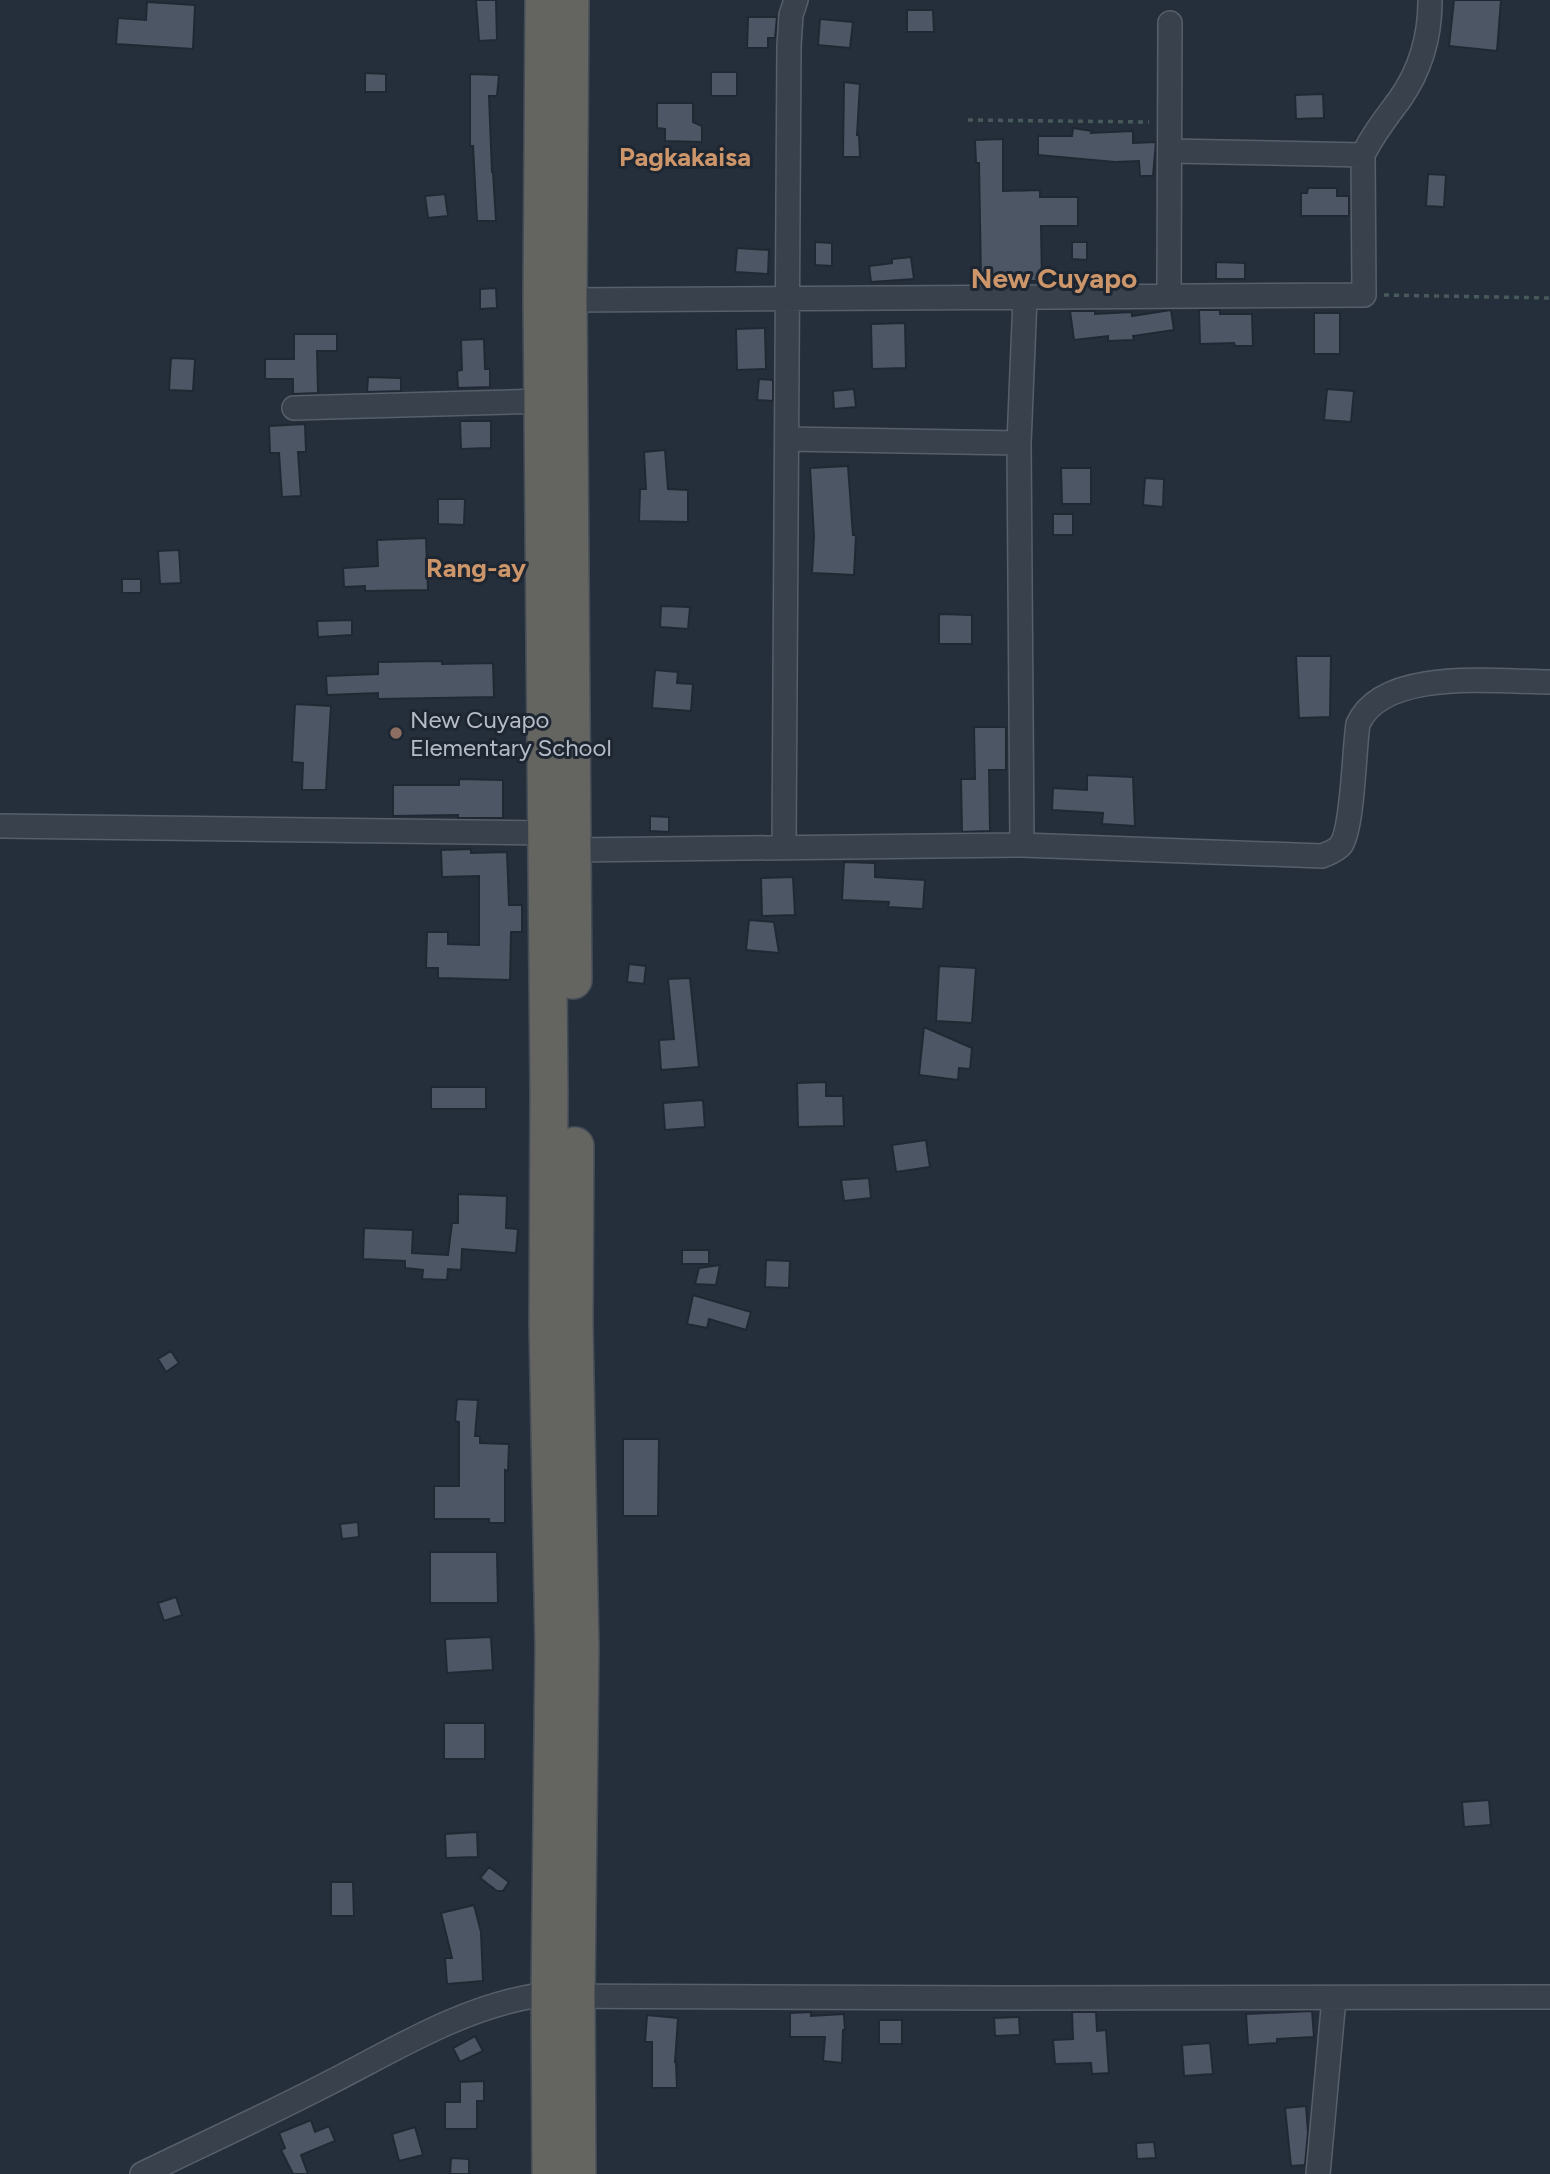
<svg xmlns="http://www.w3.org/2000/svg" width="1550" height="2174" font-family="Figtree,sans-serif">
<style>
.building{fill:#4c5665;stroke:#202833;stroke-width:2}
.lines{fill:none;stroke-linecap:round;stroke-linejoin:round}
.minor-casing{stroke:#575f6a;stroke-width:26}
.trunk-casing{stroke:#444c57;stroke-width:40}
.path{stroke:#47595b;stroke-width:3.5;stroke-dasharray:5 5;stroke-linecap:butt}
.minor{stroke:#39414c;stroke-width:23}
.trunk{stroke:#646461;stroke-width:37}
.education-dot{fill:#8d6e63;stroke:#1e2631;stroke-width:2.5}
.labels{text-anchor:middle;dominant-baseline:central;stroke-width:6;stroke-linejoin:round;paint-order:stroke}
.poi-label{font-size:24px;fill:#b5bcc7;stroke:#1e2631;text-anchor:start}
.neighbourhood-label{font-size:26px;font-weight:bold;fill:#cc956a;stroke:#1e2631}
.quarter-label{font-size:28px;font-weight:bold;fill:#cc956a;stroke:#1e2631}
</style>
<rect width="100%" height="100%" fill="#252f3b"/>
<!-- building -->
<path class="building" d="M476,0H496L497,40L479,41Z
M1454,0H1501L1497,51L1449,46Z
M147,2L195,5L193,49L116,44L118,18L146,20Z
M907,10H933L934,32H907Z
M748,17H777L775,38H768V48H747Z
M820,19L853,22L850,48L818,45Z
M711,72H737V96H711Z
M365,73L386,74V92H365Z
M470,74L499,75L497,96H489L492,172H493L496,221H477L473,146H470Z
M844,82L860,84L857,135H859L860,157H843Z
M1323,94L1324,118L1296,119L1295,95Z
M657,103H693V122L702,126V142L665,141V129L657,128Z
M1073,128L1092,131L1091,133L1133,131V143L1156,142L1153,176H1140L1139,161L1115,162L1038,155V136H1072Z
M1003,139V191L1040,190V197H1078V226H1041L1042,281H981L979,163H976L975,140Z
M1428,174L1446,175L1444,207L1426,206Z
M1308,188H1337V196H1349V216H1301V193H1307Z
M445,194L448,216L428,218L425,196Z
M815,242L832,243V266L815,265Z
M1072,242H1087V260L1072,259Z
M737,248L769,250L768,274L735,272Z
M911,257L914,279L871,282L869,266L892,263V259Z
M1216,262L1245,263V279H1216Z
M496,288L497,308L480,309V289Z
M1171,310L1174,330L1133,336L1134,340L1108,341V336L1074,340L1070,311H1095V314L1132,312V316Z
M1199,310H1220V314H1252L1253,346H1235L1234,343L1200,344Z
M1314,313H1340V354H1314Z
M905,323L906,368L872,369L871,324Z
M765,328L766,369L737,370L736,329Z
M294,334H337V351H317L318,393L293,394V379H265V359H294Z
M484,339L485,369H490V387L458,388L457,371L462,370L461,340Z
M171,358L195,359L193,391L169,390Z
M368,377L401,378V391L367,392Z
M759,379L773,380V401L757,400Z
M854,389L856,407L834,409L833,391Z
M1327,389L1354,391L1351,422L1324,420Z
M460,421H491V448L461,449Z
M305,424L306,452H298L301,496L282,497L279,453H270L269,426Z
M665,450L668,489L688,490V522L639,521L640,489H646L644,452Z
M848,466L853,535H856L854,575L812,573L814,536L810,468Z
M1061,468H1091V504H1062Z
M1145,478L1164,479L1163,507L1143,505Z
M438,499H465L464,525L438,524Z
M1053,514H1073V535H1053Z
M426,538L428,590L365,591V586L344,587L343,568L378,566L377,540Z
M179,550L181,583L160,584L158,551Z
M122,579H141V593H122Z
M661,606L690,607L688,629L660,627Z
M939,614L972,615V644H939Z
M352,620V635L318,637L317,621Z
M1296,656H1331L1330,717L1299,718Z
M442,661V664L493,663L494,697L378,699V693L327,695L326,676L378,674V662Z
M655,670L678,672L677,683L693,684L691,711L652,708Z
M295,704L331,706L326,790H302L303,763L292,762Z
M974,727H1006V770H989L990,831L962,832L961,779H975Z
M1087,775L1133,777L1135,826L1102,824L1103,813L1052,810L1053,788L1087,790Z
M459,779L503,780V818H458V815L393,816V785H459Z
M650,816L669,817V832L650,831Z
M471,849V853L507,852L509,905H522V932H511L510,980L438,978V968H426L427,932H448V944L479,945V876L442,877L441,850Z
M844,862L875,863V877L925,880L923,909L888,907L889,902L842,900Z
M793,877L795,915L762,916L761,878Z
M749,920L774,922L779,953L746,950Z
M629,964L646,966L644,984L627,982Z
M939,966L976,968L972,1023L936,1021Z
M690,978L699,1067L661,1070L659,1040L674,1039L668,979Z
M924,1027L972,1048L970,1069L959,1068L958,1080L919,1075Z
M826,1082V1096H843L844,1126L798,1127L797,1083Z
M431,1087H486V1109H431Z
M703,1100L705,1127L665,1130L663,1103Z
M926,1140L930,1167L896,1172L892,1145Z
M869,1178L871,1198L844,1201L841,1180Z
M458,1194L507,1196L506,1228L518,1229L516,1253L462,1249L461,1270L448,1269L447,1280L422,1279L423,1270L405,1268V1261L363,1259L364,1228L413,1230L412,1253L448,1255L452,1223H458Z
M682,1250H709V1264H682Z
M766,1260L790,1261L789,1288L765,1287Z
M720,1265L716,1285L695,1284L699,1268Z
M693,1295L751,1312L746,1330L709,1319L707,1328L687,1324Z
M171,1351L179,1363L166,1372L158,1359Z
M457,1399L478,1400L475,1436H480V1443L509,1444L508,1471L505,1470V1523H489V1519H434V1486H459V1422L455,1421Z
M623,1439H659L658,1516H623Z
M358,1522L359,1537L342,1539L340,1524Z
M430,1552H497L498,1603H430Z
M176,1597L182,1615L164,1621L158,1603Z
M491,1637L493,1670L447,1673L445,1639Z
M444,1723H485V1759H444Z
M1489,1800L1491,1825L1464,1827L1462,1802Z
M477,1832L478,1857L446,1858L445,1834Z
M489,1867L509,1882L503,1891H497L480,1878Z
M331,1882H353L354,1916H331Z
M474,1905L481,1932L483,1981L447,1984L445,1958H452L441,1913Z
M1312,2011L1314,2037L1277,2039V2043L1248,2045L1246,2014Z
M811,2012V2016L844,2014L845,2030H843L842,2063L823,2061L825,2037H790V2013Z
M1072,2012H1096L1097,2031L1106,2030L1109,2073L1092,2074L1091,2063L1055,2064L1053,2040L1073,2039Z
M647,2015L678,2018L675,2062H676L677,2088H652V2042H645Z
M1019,2017L1020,2035L995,2036L994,2018Z
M879,2020H902V2044H879Z
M475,2036L483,2051L460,2062L453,2048Z
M1210,2043L1213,2074L1184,2076L1182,2045Z
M484,2081V2101H477V2129H445V2102H460V2082Z
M1306,2106L1308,2132L1305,2165L1291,2166L1285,2108Z
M311,2120L315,2132L329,2126L335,2141L301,2155L308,2174H293L281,2150L285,2148L279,2133Z
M415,2127L423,2155L399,2161L392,2134Z
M1154,2142L1156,2158L1137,2159L1136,2143Z
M451,2158L469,2159V2174H450Z"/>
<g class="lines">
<defs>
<path id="minor" d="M1363,155C1373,134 1386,118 1400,99C1421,69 1430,37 1430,1
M1169,295L1170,23
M568,300L1364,295L1363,155L1170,151
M294,408L543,401
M787,439L1019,443
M0,826L547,833
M1022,845L1019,443L1025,298
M784,847L789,46L791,15L796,0
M573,850L1022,845L1322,856C1329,853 1336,851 1341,845C1353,828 1354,749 1358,724C1383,667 1497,682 1550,682
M142,2174C204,2144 267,2115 329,2083C394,2050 461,2008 534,1996L1006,1998L1550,1997
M1318,2174L1334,1998"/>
<path id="trunk" d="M544,0L542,300L549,1092L548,1324L554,1648L550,1995L551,2174
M570,0L568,300L573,980
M575,1146L574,1324L580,1648L576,1995L577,2174"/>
</defs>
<!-- minor casing -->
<use href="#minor" class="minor-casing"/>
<!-- trunk casing -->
<use href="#trunk" class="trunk-casing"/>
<!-- path -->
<path class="path" d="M968,120L1149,122
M1384,295L1550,298"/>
<!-- minor -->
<use href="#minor" class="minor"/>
<!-- trunk -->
<use href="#trunk" class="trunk"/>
</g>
<!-- markers -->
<circle class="education-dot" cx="396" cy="733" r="7"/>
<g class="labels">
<!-- poi labels -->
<g class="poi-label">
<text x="410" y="719">New Cuyapo<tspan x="410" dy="28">Elementary School</tspan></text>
</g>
<!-- neighbourhood labels -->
<g class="neighbourhood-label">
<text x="685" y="157">Pagkakaisa</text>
<text x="476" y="568">Rang-ay</text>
</g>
<!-- quarter labels -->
<g class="quarter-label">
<text x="1054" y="278">New Cuyapo</text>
</g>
</g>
</svg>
